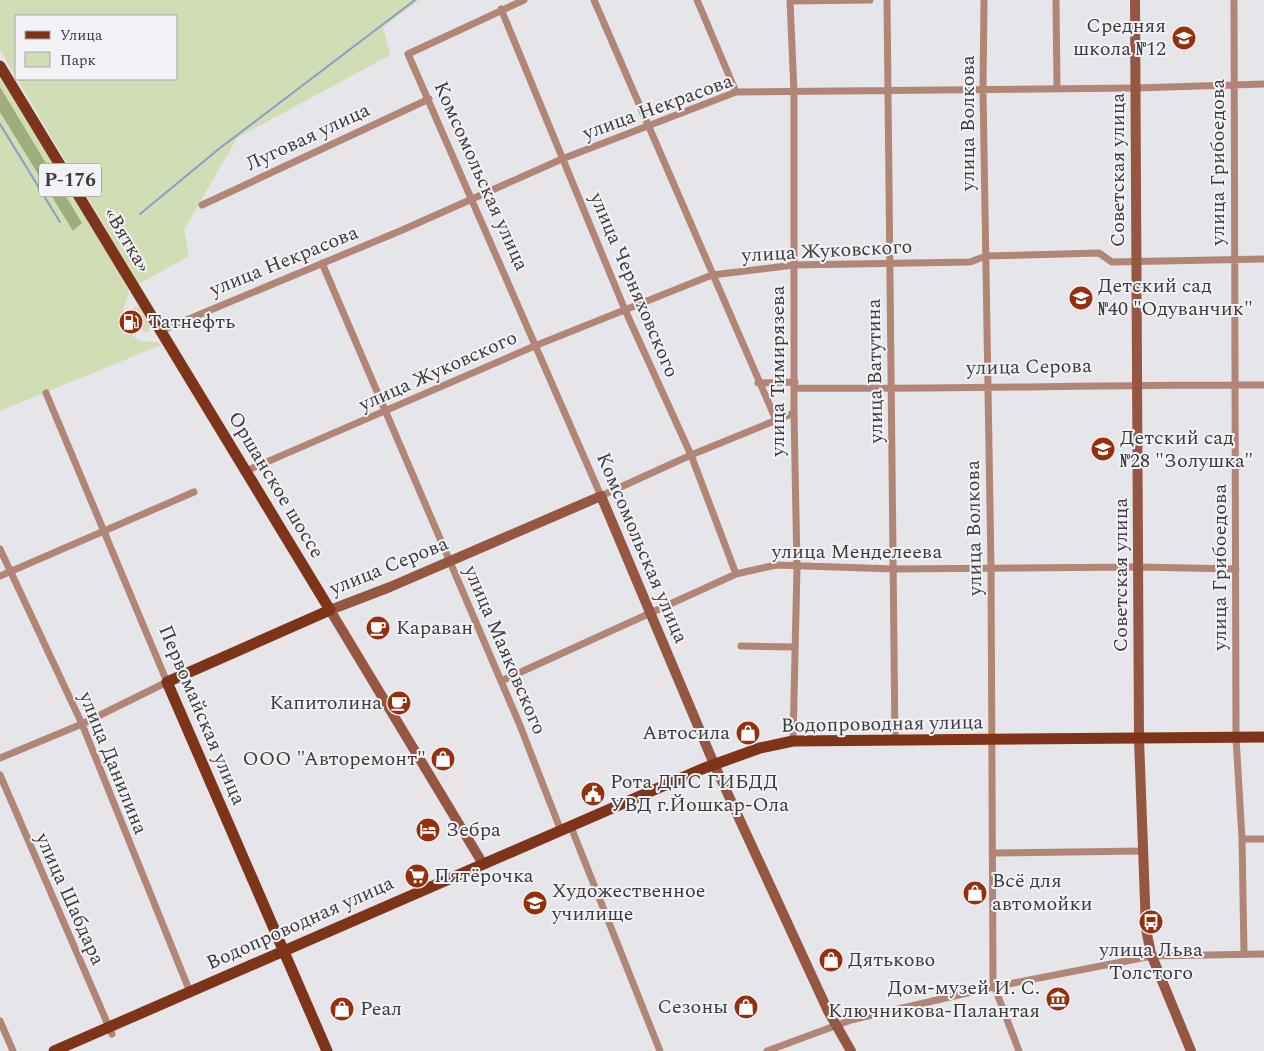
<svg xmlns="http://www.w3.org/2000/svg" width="1264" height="1051" font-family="Spectral,serif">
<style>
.green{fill:#d1ddb5}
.forest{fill:#9fad7c}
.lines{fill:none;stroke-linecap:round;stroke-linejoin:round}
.stream{stroke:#889eca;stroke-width:2}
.street{stroke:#b28677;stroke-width:7}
.secondary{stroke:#955742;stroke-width:10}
.primary{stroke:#7e3419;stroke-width:11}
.labels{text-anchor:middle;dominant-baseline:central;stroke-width:4;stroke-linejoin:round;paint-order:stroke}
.shield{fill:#f3f3f7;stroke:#727275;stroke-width:1}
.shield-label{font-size:19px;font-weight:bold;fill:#3b3b3d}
.poi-label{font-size:20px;fill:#3b3b3d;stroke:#f3f3f7;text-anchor:start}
.street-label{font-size:20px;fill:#3b3b3d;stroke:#f3f3f7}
</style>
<rect width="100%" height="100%" fill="#e6e6ea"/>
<!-- green -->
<path class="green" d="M0,0H419L383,27L390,55L237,138L184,230L189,256L139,284L17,79H176V16H16V78L0,50Z
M0,75L126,285L129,293L122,313L133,336L140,341L158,342L161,345L0,411Z
M134,307H139L151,327L148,332L143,331L132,314Z"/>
<!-- forest -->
<path class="forest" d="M0,87L82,223L73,231L0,112Z"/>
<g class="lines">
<!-- stream -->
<path class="stream" d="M0,124L60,222
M140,214L220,148L415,0"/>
<!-- street -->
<path class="street" d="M524,0L408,54L601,496L691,455L794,413
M594,0L776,420
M697,0L736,92
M790,0L794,92V413L797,567L793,741
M887,0L895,741
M984,0L983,90L991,567L993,983L1019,1051
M1056,0L1057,88
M1234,0L1236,738L1242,839L1244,953
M790,1L870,0
M501,9L625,310L691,455L736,574
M202,205L429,99
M322,263L519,723L561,831
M160,331L400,231L562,159L736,92L1136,88L1264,84
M758,383L795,382
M795,388C951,390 1108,384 1264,385
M246,471L537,345L712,275L794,265L970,262L986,256L1099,253L1112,262L1264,259
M0,549L82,724L190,992
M0,576L194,492
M741,646L795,647
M501,681L736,574L776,565L894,569L1139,567L1236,569
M0,758L82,724L167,682L46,393
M0,775L112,1034
M571,827L660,1051
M1242,839H1264
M992,853L1143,851
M0,1021L13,1051
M767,1051L851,1020L993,987L1152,956L1264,954"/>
<!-- secondary -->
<path class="secondary" d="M1135,0L1139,739L1146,929L1151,954L1191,1051
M330,610L390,587L601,496L714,764L828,1011L851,1051
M330,610L483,864"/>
<!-- primary -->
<path class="primary" d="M0,66L330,610L167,682L327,1051
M54,1051L702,769L760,748L793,741L1264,737"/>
</g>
<!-- icons -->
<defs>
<symbol id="school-disc" viewBox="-11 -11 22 22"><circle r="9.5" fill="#962f0c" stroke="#f3f3f7"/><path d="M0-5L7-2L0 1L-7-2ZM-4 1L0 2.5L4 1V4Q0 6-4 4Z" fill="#fff"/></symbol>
<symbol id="fuel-disc" viewBox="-11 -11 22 22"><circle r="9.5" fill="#962f0c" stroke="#f3f3f7"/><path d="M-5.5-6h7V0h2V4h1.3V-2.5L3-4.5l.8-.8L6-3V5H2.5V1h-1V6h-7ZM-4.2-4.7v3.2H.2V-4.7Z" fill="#fff"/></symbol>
<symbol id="cafe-disc" viewBox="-11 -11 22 22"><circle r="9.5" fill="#962f0c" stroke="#f3f3f7"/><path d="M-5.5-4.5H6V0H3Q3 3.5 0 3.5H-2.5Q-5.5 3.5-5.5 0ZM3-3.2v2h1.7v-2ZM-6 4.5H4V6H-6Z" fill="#fff"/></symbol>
<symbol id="shop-disc" viewBox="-11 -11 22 22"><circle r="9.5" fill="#962f0c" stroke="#f3f3f7"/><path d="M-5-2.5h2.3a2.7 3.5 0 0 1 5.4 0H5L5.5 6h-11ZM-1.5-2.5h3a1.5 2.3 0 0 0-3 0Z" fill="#fff"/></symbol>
<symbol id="civic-disc" viewBox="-11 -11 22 22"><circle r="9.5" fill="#962f0c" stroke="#f3f3f7"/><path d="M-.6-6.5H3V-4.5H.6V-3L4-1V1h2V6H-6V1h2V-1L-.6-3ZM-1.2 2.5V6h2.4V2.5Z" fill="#fff"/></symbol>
<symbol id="hotel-disc" viewBox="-11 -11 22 22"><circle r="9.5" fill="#962f0c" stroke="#f3f3f7"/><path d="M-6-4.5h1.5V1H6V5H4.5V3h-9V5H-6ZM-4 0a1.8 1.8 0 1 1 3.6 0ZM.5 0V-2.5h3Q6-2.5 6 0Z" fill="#fff"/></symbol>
<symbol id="supermarket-disc" viewBox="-11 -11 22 22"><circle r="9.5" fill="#962f0c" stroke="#f3f3f7"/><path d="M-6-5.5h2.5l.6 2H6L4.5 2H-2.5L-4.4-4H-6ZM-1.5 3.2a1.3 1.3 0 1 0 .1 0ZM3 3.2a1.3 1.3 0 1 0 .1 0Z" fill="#fff"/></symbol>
<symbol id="university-disc" viewBox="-11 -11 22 22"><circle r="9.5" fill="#962f0c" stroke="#f3f3f7"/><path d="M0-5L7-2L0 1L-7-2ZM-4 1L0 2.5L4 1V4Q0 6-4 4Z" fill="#fff"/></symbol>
<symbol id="bus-disc" viewBox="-11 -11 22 22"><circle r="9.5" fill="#962f0c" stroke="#f3f3f7"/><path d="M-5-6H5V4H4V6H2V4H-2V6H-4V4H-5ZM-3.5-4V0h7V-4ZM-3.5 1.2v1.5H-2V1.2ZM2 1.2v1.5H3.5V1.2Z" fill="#fff"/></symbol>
<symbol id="museum-disc" viewBox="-11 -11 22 22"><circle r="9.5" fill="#962f0c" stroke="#f3f3f7"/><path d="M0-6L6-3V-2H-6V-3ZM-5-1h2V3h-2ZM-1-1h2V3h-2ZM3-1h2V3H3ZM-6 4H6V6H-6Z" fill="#fff"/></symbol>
</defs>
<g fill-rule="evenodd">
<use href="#school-disc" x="1170" y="24" width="28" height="28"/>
<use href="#school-disc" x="1067" y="284" width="28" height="28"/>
<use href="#fuel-disc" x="117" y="308" width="28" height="28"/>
<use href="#school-disc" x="1089" y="435" width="28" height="28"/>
<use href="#cafe-disc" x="364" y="614" width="28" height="28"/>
<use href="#cafe-disc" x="385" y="689" width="28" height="28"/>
<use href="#shop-disc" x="734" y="719" width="28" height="28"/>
<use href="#shop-disc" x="429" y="745" width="28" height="28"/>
<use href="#civic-disc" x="579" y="780" width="28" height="28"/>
<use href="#hotel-disc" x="414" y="816" width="28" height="28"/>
<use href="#supermarket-disc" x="403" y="862" width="28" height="28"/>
<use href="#shop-disc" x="961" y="879" width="28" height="28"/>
<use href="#university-disc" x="521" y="889" width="28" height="28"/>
<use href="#bus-disc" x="1137" y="908" width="28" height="28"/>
<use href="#shop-disc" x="817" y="946" width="28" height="28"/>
<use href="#museum-disc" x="1044" y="985" width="28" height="28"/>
<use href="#shop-disc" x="732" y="993" width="28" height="28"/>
<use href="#shop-disc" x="328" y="995" width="28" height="28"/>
</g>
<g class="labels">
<!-- shield labels -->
<rect class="shield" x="39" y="163.5" width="62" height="33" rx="4"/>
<g class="shield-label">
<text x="70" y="180">Р-176</text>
</g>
<!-- poi labels -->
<g class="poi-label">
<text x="1166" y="26" text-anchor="end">Средняя<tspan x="1166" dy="23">школа №12</tspan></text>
<text x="1098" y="286">Детский сад<tspan x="1098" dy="23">№40 "Одуванчик"</tspan></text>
<text x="148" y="322">Татнефть</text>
<text x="1120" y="438">Детский сад<tspan x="1120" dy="23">№28 "Золушка"</tspan></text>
<text x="396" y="628">Караван</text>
<text x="382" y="703" text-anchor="end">Капитолина</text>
<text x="730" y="733" text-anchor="end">Автосила</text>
<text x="426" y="759" text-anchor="end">ООО "Авторемонт"</text>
<text x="610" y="782">Рота ДПС ГИБДД<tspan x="610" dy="23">УВД г.Йошкар-Ола</tspan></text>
<text x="446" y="830">Зебра</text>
<text x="434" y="876">Пятёрочка</text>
<text x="992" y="881">Всё для<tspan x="992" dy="23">автомойки</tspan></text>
<text x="552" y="891">Художественное<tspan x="552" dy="23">училище</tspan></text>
<text x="1151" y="950" text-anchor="middle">улица Льва<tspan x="1151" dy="23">Толстого</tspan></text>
<text x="848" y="960">Дятьково</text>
<text x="1040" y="988" text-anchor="end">Дом-музей И. С.<tspan x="1040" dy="23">Ключникова-Палантая</tspan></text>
<text x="728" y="1007" text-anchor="end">Сезоны</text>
<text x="360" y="1009">Реал</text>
</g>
<!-- street labels -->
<g class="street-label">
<text transform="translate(658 107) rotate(-20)">улица Некрасова</text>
<text transform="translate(968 123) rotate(-90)">улица Волкова</text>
<text transform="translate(308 137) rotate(-25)">Луговая улица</text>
<text transform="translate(1218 162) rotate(-90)">улица Грибоедова</text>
<text transform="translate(1118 170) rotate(-90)">Советская улица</text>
<text transform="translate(481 176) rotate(66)">Комсомольская улица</text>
<text transform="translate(127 240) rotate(59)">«Вятка»</text>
<text transform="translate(827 251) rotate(-3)">улица Жуковского</text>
<text transform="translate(284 261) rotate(-22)">улица Некрасова</text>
<text transform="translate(634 285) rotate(67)">улица Черняховского</text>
<text transform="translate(1029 367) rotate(-1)">улица Серова</text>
<text transform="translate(438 371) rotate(-24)">улица Жуковского</text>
<text transform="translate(778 371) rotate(-90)">улица Тимирязева</text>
<text transform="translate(875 371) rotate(-91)">улица Ватутина</text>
<text transform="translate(276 485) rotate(59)">Оршанское шоссе</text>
<text transform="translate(974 528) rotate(-91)">улица Волкова</text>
<text transform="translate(642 548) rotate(67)">Комсомольская улица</text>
<text x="857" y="552">улица Менделеева</text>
<text transform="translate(389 566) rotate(-22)">улица Серова</text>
<text transform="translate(1220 567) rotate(-90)">улица Грибоедова</text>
<text transform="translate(1121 575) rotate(-90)">Советская улица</text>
<text transform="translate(505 650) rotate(67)">улица Маяковского</text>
<text transform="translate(202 715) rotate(67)">Первомайская улица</text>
<text transform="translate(882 724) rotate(-1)">Водопроводная улица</text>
<text transform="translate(113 763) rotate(68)">улица Данилина</text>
<text transform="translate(70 899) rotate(66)">улица Шабдара</text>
<text transform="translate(300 923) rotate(-24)">Водопроводная улица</text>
</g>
</g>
<!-- legend -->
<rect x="15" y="15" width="162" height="65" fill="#f3f3f7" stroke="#a9a9ad"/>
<rect x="25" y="31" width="25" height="8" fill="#7e3419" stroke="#a9a9ad"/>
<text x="60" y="40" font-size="15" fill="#3b3b3d">Улица</text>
<rect x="25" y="52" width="25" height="15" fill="#d1ddb5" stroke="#a9a9ad"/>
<text x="60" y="65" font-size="15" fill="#3b3b3d">Парк</text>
</svg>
